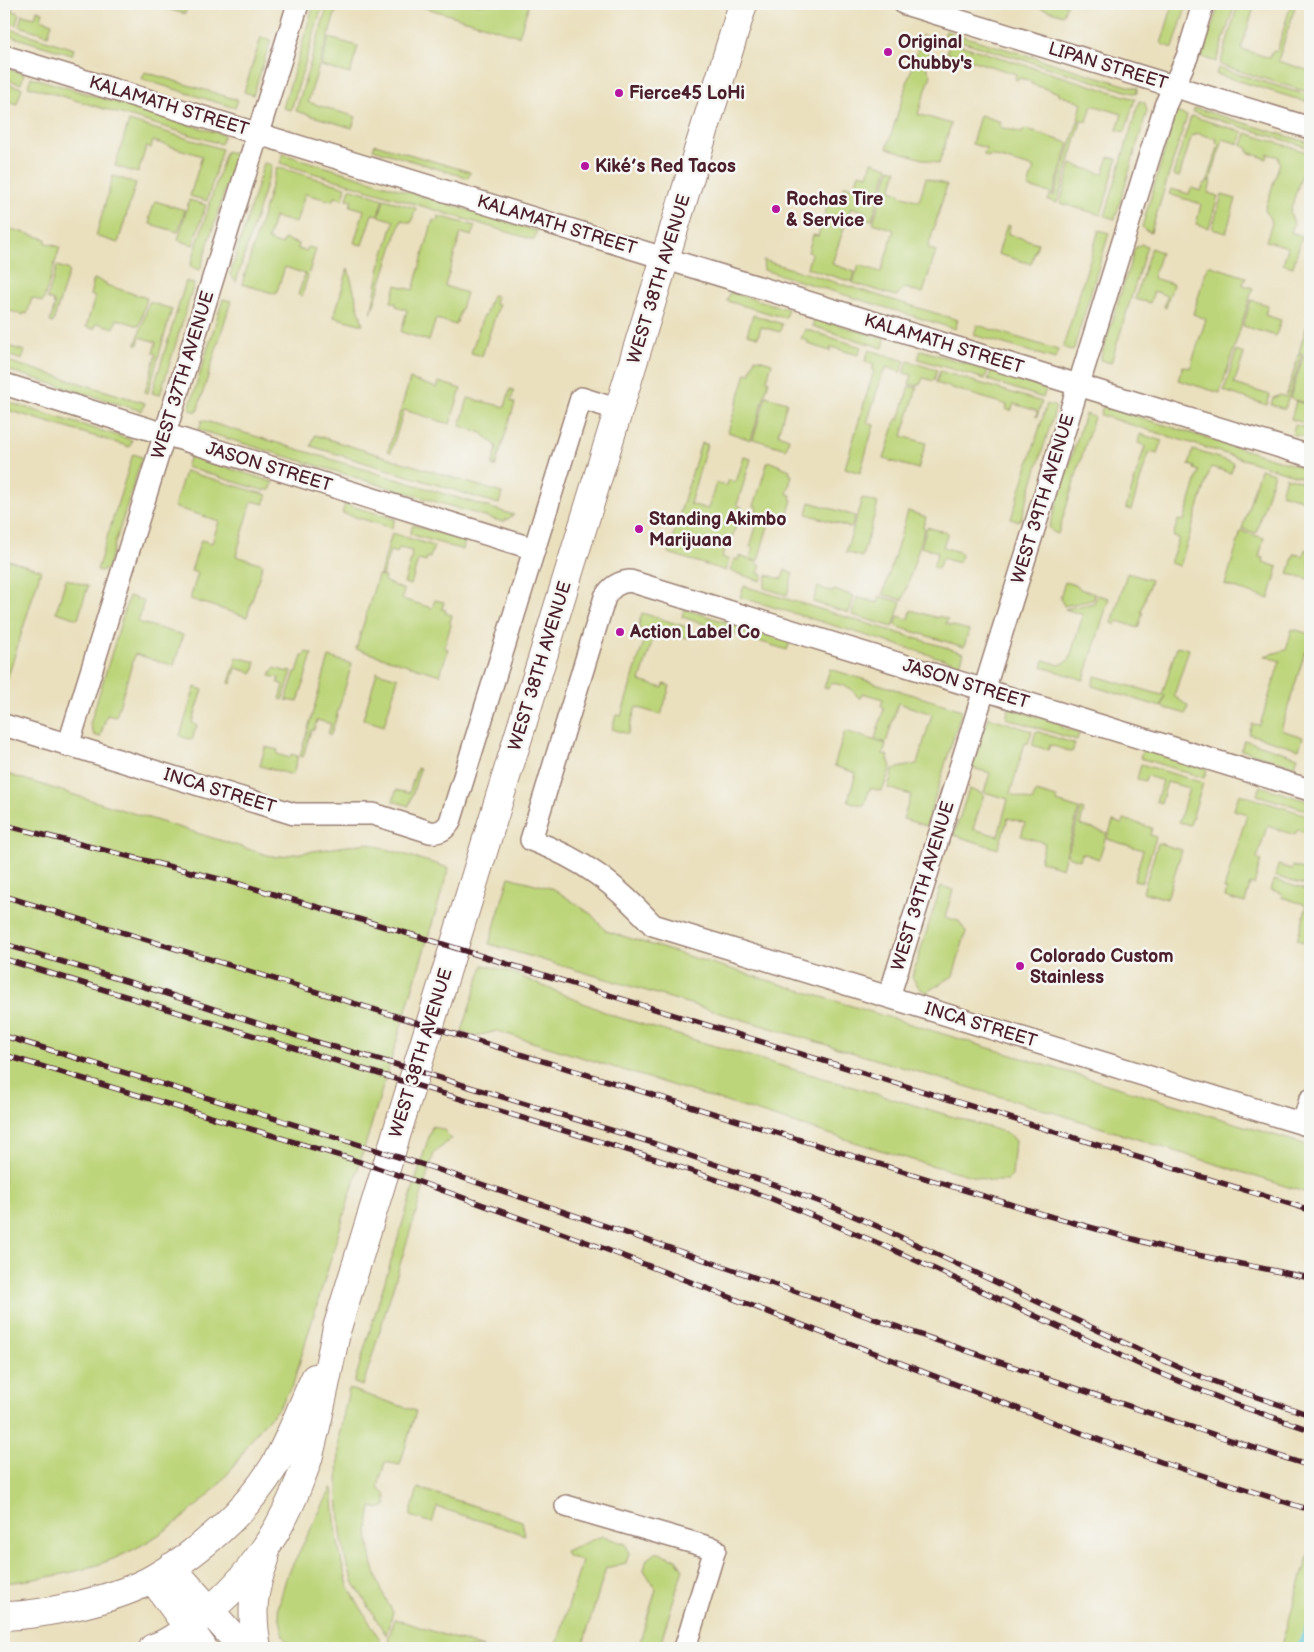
<svg xmlns="http://www.w3.org/2000/svg" width="1314" height="1652" font-family="'Balsamiq Sans',sans-serif">
<style>
.green{fill:#bdd57a;stroke:#847a52}
.lines{fill:none;stroke-linecap:round;stroke-linejoin:round}
.stream{stroke:#5ec7d9;stroke-width:6}
.minor-casing{stroke:#9a8074;stroke-width:24}
.major-casing{stroke:#9a8074;stroke-width:30}
.minor{stroke:#fff;stroke-width:21}
.major{stroke:#fff;stroke-width:28}
.rail-casing{stroke:#4a1f2b;stroke-width:5.5}
.rail{stroke:#f6f6f2;stroke-width:4;stroke-dasharray:11;stroke-linecap:butt}
.poi-dot{fill:#b5179e;stroke:#f6f6f2;stroke-width:2}
.labels{text-anchor:middle;dominant-baseline:central;stroke-width:5;stroke-linejoin:round;paint-order:stroke}
.poi-label{font-size:18px;font-weight:bold;fill:#4a1f2b;stroke:#f6f6f2;text-anchor:start}
.street-label{font-size:18px;fill:#4a1f2b;stroke:#f6f6f2}
</style>
<rect width="100%" height="100%" fill="#f6f6f2"/>
<filter id="ink" filterUnits="userSpaceOnUse"><feTurbulence type="fractalNoise" baseFrequency=".02" numOctaves="2"/><feDisplacementMap in="SourceGraphic" scale="10" xChannelSelector="R" yChannelSelector="G"/><feConvolveMatrix kernelMatrix="1 2 1 2 8 2 1 2 1" color-interpolation-filters="sRGB"/></filter>
<filter id="wash" filterUnits="userSpaceOnUse"><feTurbulence type="fractalNoise" baseFrequency=".0096" numOctaves="4" result="noise"/><feDisplacementMap in="SourceGraphic" scale="20" xChannelSelector="R" yChannelSelector="G"/><feGaussianBlur stdDeviation="1.12" result="paint"/><feColorMatrix in="noise" values="0 0 0 0 0 0 0 0 0 0 0 0 0 0 0 0 0 1.4 0 .05"/><feComposite in="paint" operator="in"/></filter>
<g filter="url(#wash)">
<rect width="100%" height="100%" fill="#eae0be"/>
<!-- green -->
<path class="green" d="M4,4L13,5L12,11L19,13L16,25L4,21Z
M162,4H188L185,14L161,7Z
M314,4H323L291,110L283,108Z
M328,4H338L308,102L356,117L352,128L296,111Z
M413,4H529L519,36Z
M1029,4H1067L1063,15Z
M1173,4H1187L1173,48L1161,44Z
M1219,4H1235L1216,62L1202,57Z
M1238,4H1255L1241,49L1270,58L1273,50L1277,51L1291,4H1296L1278,61L1310,71V81L1307,92L1220,65Z
M37,10L43,12L41,19L52,23L48,35L19,26L22,15L35,18Z
M4,27L74,49L72,55L4,34Z
M946,31L1138,89L1136,94L944,36Z
M922,35L934,39L926,66L931,75L918,114L951,124L939,164L887,148Z
M261,37L271,40L253,95L244,92Z
M329,38L358,46L350,74L321,66Z
M950,42L1135,99L1125,132L1117,130L1122,114L1092,105L1087,122L1078,119L1082,103L1059,95V93L1031,84V81L1019,78L1018,80L1015,79L1016,74L947,53Z
M4,68L24,74L21,84L4,79Z
M1218,68L1310,96V103L1216,74Z
M145,72L238,100L235,108L142,79Z
M31,77L224,135L221,144L28,86Z
M4,83L22,88L17,104L4,100Z
M1139,101L1145,103L1147,111L1115,219L1105,216Z
M1195,108L1310,143V148L1193,112Z
M1176,112L1187,116L1151,232L1145,230L1142,227Z
M980,115L1001,122L1000,127L1022,133L1024,129L1069,143L1053,194L1028,187L1034,168L990,155L989,157L984,155L986,148L972,144Z
M1191,116L1243,132L1239,144L1223,139L1210,181L1208,180L1219,144L1216,143L1217,139L1196,133L1195,136L1192,135L1179,177L1173,175Z
M129,121L222,149L207,201L190,196L202,156L153,141L151,148L146,147L138,173L115,166Z
M1078,121L1081,122L1057,203L1048,200L1050,195L1054,196Z
M1246,133L1310,153V166H1307L1305,171L1303,170L1290,212L1294,223L1291,232L1302,236L1293,267L1283,264L1288,247L1266,241L1272,223L1265,210L1280,162L1278,161L1279,157L1268,154L1267,159L1247,152L1248,148L1242,146Z
M375,144L470,172L468,178L373,149Z
M226,151L236,154L200,270L190,267Z
M283,154L537,231L534,240L280,163Z
M1109,157L1117,159L1101,215L1060,203L1071,164L1103,174Z
M872,162L888,167L872,220L864,218L866,212L851,207L832,264L855,272L852,282L807,268L811,253L808,252L813,235L818,236L831,193L841,196L845,185L854,188L859,173L868,175Z
M264,163L272,165L236,282L230,275Z
M277,167L346,187L343,199L335,197L332,201L305,194L296,223L274,217L268,240L282,245L284,239L299,244L298,249L306,251L308,247L316,249L302,296L298,295L305,274L285,267L276,294L242,284Z
M890,168L897,170L891,190L900,193V195L919,201L926,178L947,185L928,248L936,251L923,293L905,288L896,296L853,283L859,265L881,272L894,230L873,223Z
M113,176L136,183L118,243L96,236Z
M1207,181L1211,182L1208,193L1218,196L1209,228L1196,224L1201,204L1169,194L1171,189L1189,194L1191,188L1201,191L1204,183L1206,184Z
M350,188L383,199L378,215L372,214L362,245L354,243L364,210L350,206L352,200L347,199Z
M1222,195L1236,199L1226,233L1212,229Z
M384,199L416,208L411,223L401,220L371,314L380,267L394,221L379,216Z
M189,200L206,205L193,245L178,240Z
M155,201L185,210L178,232L150,224L151,219H149Z
M438,216L475,226L472,236L461,233L445,286L466,293L456,325L436,319L429,341L401,332L407,310L396,306V303L391,302L396,285L413,290L433,220L437,221Z
M1007,225L1010,226L1008,234L1038,243L1031,264L998,254Z
M4,227L46,239V243L60,247L43,302L32,298L27,314L24,313L23,315L4,309Z
M1099,230L1109,233L1073,351L1063,347Z
M1141,244L1147,246L1111,363L1100,360L1135,248Z
M1151,248L1161,252L1153,278L1173,284L1166,308L1164,307L1167,296L1154,291L1150,303L1135,299Z
M763,260L958,320L955,329L764,270Z
M1208,265L1246,277L1243,285L1253,288L1220,393L1178,380L1183,366L1190,368L1206,319L1193,314Z
M57,266L67,269L69,271L53,323L50,322L55,304H53L54,301L47,299Z
M348,268L363,325L334,317Z
M94,279L106,283V285L147,298L139,326L117,319L114,328L97,323L94,329L86,327L95,297L90,295Z
M186,281L194,284L160,395L152,393Z
M730,292L788,309L785,318L727,301Z
M492,295L497,296L495,304L499,305L482,356L471,353L483,316H485Z
M223,299L231,301L197,412L189,409Z
M1251,300L1268,305L1265,315L1281,320L1276,336L1243,326Z
M149,302L172,309L148,393L145,392L156,354L153,353L156,342L140,337L138,345L136,344Z
M753,315L782,324L780,332L761,327L758,337L747,334Z
M815,318L885,339L883,348L812,326Z
M1307,324L1310,325V386L1305,403L1290,398L1304,354L1299,352Z
M977,325L1058,350L1055,359L974,335Z
M805,329L861,347L858,355L831,347L830,351L808,344V341L801,339Z
M4,345L25,351L22,360L4,354Z
M869,350L905,361L901,372L886,367L885,372H883L867,423L874,425L860,473L845,468L874,370H872L874,364L865,361Z
M921,350L988,370L985,379L918,359Z
M1236,351L1244,354L1234,384L1270,395L1267,405L1224,391Z
M1299,354L1302,355L1285,409L1271,405L1273,398L1280,395L1286,397Z
M755,358L772,363L767,380L769,381L751,440L728,432L746,373L750,374Z
M4,360L145,403L142,411L4,369Z
M908,361L937,370L934,381L923,378L920,385L918,384L917,386L909,384L912,375L904,373Z
M940,371L1042,402L1037,417H1036L1037,411L1014,404L1011,411L1006,409L1007,405L936,383Z
M991,371L1046,389L1043,398L988,380Z
M410,379L437,388L439,382L461,389L450,424L404,410L391,452L388,451Z
M909,386L917,388L902,436L926,443L918,469L884,459L896,419L899,420Z
M510,389L514,390L511,401L515,403L495,467L492,466L497,447L482,433L460,426L468,398L505,407Z
M766,396L787,402L778,434L789,438L786,449L753,439Z
M4,401L132,440L130,447L4,409Z
M1296,401L1307,405L1305,409L1310,410V425L1291,419Z
M1047,404L1056,407L1021,519L1017,521L1011,519Z
M1103,406L1310,470V480L1100,415Z
M1085,414L1094,417L1058,534L1053,532L1049,528Z
M202,420L514,515L503,522L199,430Z
M1295,425L1310,429V439L1292,434Z
M1140,434L1162,441L1158,454L1149,452L1131,510L1126,508L1145,446L1138,443Z
M315,435L502,493L499,504L311,446Z
M701,443L707,444L690,504L708,509L716,483L726,486L729,480L736,482L744,457L751,459L737,505L742,507L732,538L729,537L722,557L729,560L726,571L668,553Z
M1193,450L1234,463L1231,473L1211,467L1180,566L1170,563L1179,538L1173,536L1178,520L1184,521L1199,471L1194,469L1195,467L1189,465Z
M133,454L142,457L107,569L101,571L97,570Z
M190,456L273,482L270,491L266,489L265,491L186,467Z
M768,461L790,470L789,474L792,475L787,494L791,495L790,499L792,500L787,517L772,512L758,561L750,559L753,548L750,547L759,517L755,515L757,507L754,506Z
M1260,469L1274,473L1256,533L1242,529Z
M185,471L267,495L264,504L252,501L236,556L263,564L247,617L190,599L198,573L191,571L201,540L212,543L219,521L174,507Z
M1286,477L1310,484V502L1281,493Z
M862,498L878,503L862,557L846,552Z
M810,502L855,516L851,528L807,514Z
M345,504L395,519L392,528L342,513Z
M908,511L926,517L923,527L925,528L903,600L883,594Z
M413,525L465,541L463,550L410,534Z
M927,527L948,533L943,547L962,553L959,563L942,558L938,569L933,567L938,552L921,547Z
M1241,531L1264,538L1259,557L1264,558L1263,562L1278,567L1269,599L1225,585Z
M392,533L434,546L430,558L427,557L426,562L418,560L411,585L404,583L412,557L411,556L412,551L399,548L397,553L390,551L382,576L380,575Z
M1305,549L1310,551V579L1288,574L1294,554L1303,556Z
M739,556L757,562V564L761,565L758,573L763,575L761,581L730,571L734,559L738,560Z
M8,560L41,570L4,690V574Z
M785,570L793,573L787,595L764,588L767,575L782,579Z
M1127,573L1151,580L1141,612L1143,613L1138,628L1118,621L1116,625L1112,623Z
M378,575L385,577L384,581L404,590L402,599L432,608L435,600L444,602L442,609L446,610L445,613L452,615L450,622L451,625L444,648L448,649L440,675L356,649Z
M66,579L88,586L78,619L56,612Z
M1065,582L1078,586L1080,589L1095,594L1093,600L1064,606L1060,598Z
M744,586L964,653L960,664L740,597Z
M818,587L833,592L834,590L854,596L849,613L813,602Z
M1097,595L1109,598L1084,680L1042,667L1044,660L1060,665L1069,660L1083,615L1065,609L1094,603Z
M129,596L144,601L138,622L183,635L174,666L135,654L116,717L107,715L100,737L94,735L90,724Z
M880,596L901,602L893,627L852,615L857,597L878,603Z
M684,609L790,642L787,650L682,617Z
M911,610L938,618L939,616L948,619L946,624L969,630L964,647L895,626L898,616L909,619Z
M642,613L690,628L687,638L656,629L640,681L663,688L664,684L670,686L661,715L636,707L628,734L612,729L616,715L621,716L647,631L638,628Z
M1292,629L1310,634V650L1305,652L1281,730L1303,737L1299,749L1249,734L1252,724L1260,725L1280,661L1264,656L1286,650Z
M1177,646L1189,649L1174,696L1188,706L1186,714L1162,707L1165,695L1161,707L1092,686L1095,676L1162,695Z
M306,652L312,654L298,702L286,700L295,672H297L302,656H304Z
M237,657L256,662L253,673L236,668L231,684L229,683Z
M329,657L352,664L331,735L328,734L331,724L317,720L314,730H311L303,757L300,756Z
M274,668L288,672L289,670L292,671L283,700L280,699L284,685L278,683L279,678L270,676Z
M830,669L962,710L926,826L903,819L911,795L888,788L893,769L917,764L932,714L898,703L886,743L875,739L884,708L881,706L883,699L862,693L860,699L850,688L831,682L828,689L824,688Z
M377,672L398,678L384,726L363,719Z
M195,687L203,690L192,723L197,725L192,740L180,736Z
M1009,708L1062,724L1061,727L1079,733L1077,740L1006,718Z
M988,717L1032,731L1028,744L1025,743L1010,794L1032,801L1036,792L1057,798V802L1079,809L1062,868L1040,861L1045,843L1021,836L1025,823L1008,818L998,849L954,835L969,789L984,794L973,829L998,836L1008,799L984,792L990,773L972,768Z
M845,731L886,744L883,754L887,755L891,767L883,789L881,791L870,788L864,806L848,801L856,773L834,766Z
M1036,731L1075,744L1072,752L1050,745L1048,750L1032,745Z
M1244,740L1298,757L1295,766L1241,750Z
M265,747L278,750L277,754L290,758L291,754L298,756L293,775L260,766Z
M1143,749L1207,769L1204,778L1140,758Z
M1141,764L1203,783L1190,825L1179,822L1189,788L1167,782L1161,803L1156,801L1163,781L1147,776L1145,781L1137,779Z
M417,768L420,769L409,806L393,801L396,790L409,793Z
M4,773L274,857L367,843L449,868L293,1384C288,1392 284,1400 279,1407C272,1416 263,1424 256,1433C247,1445 240,1459 230,1471C199,1510 154,1543 108,1561C75,1574 39,1579 4,1583Z
M1260,786L1310,802V811L1257,795Z
M1239,794L1310,816V834L1297,830L1295,835L1267,826L1257,859L1261,860L1254,885L1250,884L1245,903L1225,897L1227,890L1224,889L1247,814L1234,810Z
M1081,809L1084,810L1080,825L1107,833L1099,859L1082,853L1080,860L1067,856Z
M1124,819L1152,828L1150,835L1156,837L1142,882L1134,880L1143,850L1107,839L1113,821L1122,824Z
M1158,843L1182,850L1167,899L1143,892Z
M1278,865L1292,869L1293,866L1310,871V887L1275,876Z
M509,877L554,889L591,914L606,931L1310,1146V1194L1052,1112L489,944Z
M1274,880L1310,891V944L1297,940L1307,905L1281,897L1282,893L1271,890Z
M941,886L953,890L945,917L959,921L966,932L953,976L927,992L920,989L912,977Z
M483,965L508,971L614,1016L1008,1133L1015,1141L1012,1176L1007,1181H992L919,1162L497,1031L477,1036L462,1031Z
M432,1126L444,1130L451,1139L434,1153L363,1386L354,1383Z
M349,1389L416,1411L400,1465L385,1462L378,1487L386,1495V1506L379,1509L371,1507C370,1514 368,1523 368,1530C369,1559 378,1588 393,1612L386,1635L354,1583L346,1562L341,1533L338,1494L339,1435Z
M332,1487L336,1532L342,1564L349,1588L385,1648H291L283,1636L278,1608L286,1578Z
M418,1488L522,1521L525,1535L437,1507L432,1523L410,1516Z
M602,1536L626,1544L629,1553L626,1563L606,1568L582,1648H556L582,1561L567,1556L565,1551Z
M1310,1550V1648H1280Z
M656,1552L676,1559L683,1569L659,1648H638L656,1589L644,1570L647,1559Z
M395,1619L484,1648H394L388,1639Z"/>
<g class="lines">
<!-- stream -->
<path class="stream" d="M1299,1648L1310,1622"/>
</g>
</g>
<g filter="url(#ink)">
<g class="lines">
<defs>
<path id="minor" d="M905,4L1310,128
M4,56L1310,456
M4,384L534,549
M4,725L294,814H373L430,832C439,833 445,830 450,822L581,398L619,410
M68,746L298,4
M1310,790L630,581C618,582 611,587 605,597L531,840C584,860 615,884 653,925L1310,1126
M889,997L1165,106L1187,57L1203,4
M1303,1123L1310,1100
M566,1506L715,1549L685,1648"/>
<path id="major" d="M171,1567L243,1648
M153,1579L203,1648
M4,1616C45,1615 118,1599 154,1578C200,1552 245,1512 273,1468C289,1443 302,1405 315,1378
M153,1648C172,1642 189,1627 204,1615C249,1579 280,1533 300,1480C303,1472 307,1464 309,1455C320,1413 328,1370 337,1328L743,4
M257,1648C251,1613 252,1592 265,1559"/>
</defs>
<!-- minor casing -->
<use href="#minor" class="minor-casing"/>
<!-- major casing -->
<use href="#major" class="major-casing"/>
<!-- minor -->
<use href="#minor" class="minor"/>
<!-- major -->
<use href="#major" class="major"/>
<defs>
<path id="rail" d="M4,825L239,884L423,938L1310,1210
M4,896L1042,1214L1173,1250L1310,1278
M4,944L155,990L306,1039L391,1063L650,1142L769,1183L826,1204L879,1227L1129,1345L1192,1373L1239,1391L1310,1415
M4,959L650,1157L770,1198L885,1246L1143,1366L1234,1404L1310,1430
M4,1036C145,1079 286,1121 427,1166C722,1263 1014,1371 1310,1466
M4,1055L351,1159L422,1183L592,1244L1105,1442L1161,1462L1310,1510"/>
</defs>
<!-- rail casing -->
<use href="#rail" class="rail-casing"/>
<!-- rail -->
<use href="#rail" class="rail"/>
</g>
</g>
<!-- markers -->
<g class="poi-dot">
<circle cx="888" cy="52" r="5"/>
<circle cx="619" cy="93" r="5"/>
<circle cx="585" cy="166" r="5"/>
<circle cx="776" cy="209" r="5"/>
<circle cx="639" cy="529" r="5"/>
<circle cx="620" cy="632" r="5"/>
<circle cx="1020" cy="966" r="5"/>
</g>
<g class="labels">
<!-- poi labels -->
<g class="poi-label">
<text x="898" y="42">Original<tspan x="898" dy="21">Chubby's</tspan></text>
<text x="629" y="93">Fierce45 LoHi</text>
<text x="595" y="166">Kiké’s Red Tacos</text>
<text x="786" y="199">Rochas Tire<tspan x="786" dy="21">&amp; Service</tspan></text>
<text x="649" y="519">Standing Akimbo<tspan x="649" dy="21">Marijuana</tspan></text>
<text x="630" y="632">Action Label Co</text>
<text x="1030" y="956">Colorado Custom<tspan x="1030" dy="21">Stainless</tspan></text>
</g>
<!-- street labels -->
<g class="street-label">
<text transform="translate(1108 66) rotate(17)">LIPAN STREET</text>
<text transform="translate(169 106) rotate(17)">KALAMATH STREET</text>
<text transform="translate(557 225) rotate(17)">KALAMATH STREET</text>
<text transform="translate(659 279) rotate(-73)">WEST 38TH AVENUE</text>
<text transform="translate(944 344) rotate(17)">KALAMATH STREET</text>
<text transform="translate(183 375) rotate(-73)">WEST 37TH AVENUE</text>
<text transform="translate(269 467) rotate(17)">JASON STREET</text>
<text transform="translate(1043 499) rotate(-73)">WEST 39TH AVENUE</text>
<text transform="translate(540 666) rotate(-73)">WEST 38TH AVENUE</text>
<text transform="translate(966 684) rotate(17)">JASON STREET</text>
<text transform="translate(220 791) rotate(17)">INCA STREET</text>
<text transform="translate(923 886) rotate(-73)">WEST 39TH AVENUE</text>
<text transform="translate(981 1025) rotate(17)">INCA STREET</text>
<text transform="translate(421 1053) rotate(-73)">WEST 38TH AVENUE</text>
</g>
</g>
<!-- margin -->
<rect width="1314" height="1652" fill="none" stroke="#f6f6f2" stroke-width="20"/>
</svg>
